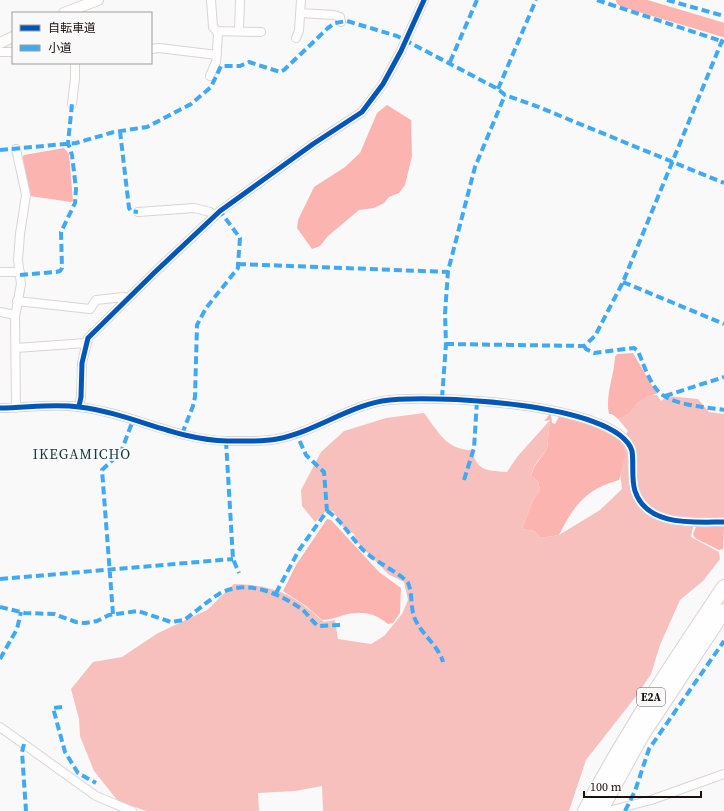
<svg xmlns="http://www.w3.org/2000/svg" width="724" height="811" font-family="'Source Serif 4','Noto Sans JP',serif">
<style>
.forest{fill:#f8c0bd}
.water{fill:#fcb4b0}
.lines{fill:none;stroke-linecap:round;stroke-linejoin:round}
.river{stroke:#fcb4b0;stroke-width:14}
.minor-casing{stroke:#dad4d3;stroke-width:10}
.tertiary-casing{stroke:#dad4d3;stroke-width:12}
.motorway-casing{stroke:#dad4d3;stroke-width:16}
.minor{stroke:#fefefe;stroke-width:8}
.tertiary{stroke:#fefefe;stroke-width:10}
.motorway{stroke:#fefefe;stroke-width:14}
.quiet{stroke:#3fa9f5;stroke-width:4;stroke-dasharray:8 4;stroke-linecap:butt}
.cycleway-casing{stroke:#f9f9f9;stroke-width:8}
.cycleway{stroke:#0057b8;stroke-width:5}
.labels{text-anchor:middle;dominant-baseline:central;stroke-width:3.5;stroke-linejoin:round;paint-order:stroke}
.shield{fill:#f9f9f9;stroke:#5e5655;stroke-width:1}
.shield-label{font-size:11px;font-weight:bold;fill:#1c100f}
.quarter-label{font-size:14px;letter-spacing:1px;fill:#16393c;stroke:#f9f9f9}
</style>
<rect width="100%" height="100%" fill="#f9f9f9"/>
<!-- forest -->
<path class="forest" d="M649,395H657L661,401L667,396L698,399L709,412L724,414V518H711L693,527L691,537L719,552L720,559L703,581L680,600L660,645L651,674L637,695L586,760L569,811H323L322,786L295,791L258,793L259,811H146L118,801L94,771L80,736L79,719L71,689L93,662L122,657L158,633L207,610L234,584C263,585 284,589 307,608C313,612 318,618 324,622L335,620L338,639L371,644L384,636L402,614L408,600L404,582L388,574L357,542L354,534L343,527L333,511L325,512L315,522L302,506L301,490L321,452L344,431L386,418L424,413C439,432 445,449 471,450C479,472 485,470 507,472L517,457L550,420L547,449L534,466L531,476L538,481L540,490L533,500L522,529L534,531L541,538L559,535L600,510L622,489L620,473L626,453L622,441L628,431L618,419C634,415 634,401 649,395Z"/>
<!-- water -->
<path class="water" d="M387,105L411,120L412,156L405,185L399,193L389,197L384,203L374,208L359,210L328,236L320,246L312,249L297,228L298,220L314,187L345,167L360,153L377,113Z
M64,148L69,154L73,201L71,202L30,196L22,158L24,155Z
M633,353L657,394C632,397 638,414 618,419L612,414H609C605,395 614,377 615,357L617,354Z
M549,415H551L552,423L555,424L560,415L579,417L622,441L626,453L619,480C586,489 574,505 559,535L541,538L534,531L522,529L533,500L540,490L538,481L531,476L534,467L547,449L550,420L544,421Z
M327,519L331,520L379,572L401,588L400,613L393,623L388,624C376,613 360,610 344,615C337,617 329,620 322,620L306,606L283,591L296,565Z
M696,527H724L723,549L719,550L695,538L693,534Z"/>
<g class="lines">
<!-- river -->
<path class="river" d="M623,0L724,30"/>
<defs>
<path id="minor" d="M300,13L334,15L340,17L341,22
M217,31L261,32
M239,31L240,0
M296,38L299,31L301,0
M151,49L159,48L217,55
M0,52H13
M210,76L216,62L217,50L218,33L213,27L211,0
M72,104L75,78V63
M16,149L26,195L20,234L18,260L21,284L15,317L16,408
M138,212L194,208L210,212L215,216
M0,272H20
M17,301L90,309L96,300L124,297L127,298
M0,312L15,315
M16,348L86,343
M79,406L81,397L82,363L88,338L155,272L220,211L313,144L362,112L383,84L401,51L424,0
M0,408C26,408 54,403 79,407C130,413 176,440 227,441C243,441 261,442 277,439C314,432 345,408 382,401C426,394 618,402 632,451C634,464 631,478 635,491C647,527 694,522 724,522
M0,727L96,796L132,811
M612,810L651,800L724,774"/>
<path id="tertiary" d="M64,13L98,0
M0,43L13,37"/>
<path id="motorway" d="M585,811C626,733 675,660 724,587
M600,811L642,735L724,611"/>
</defs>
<!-- minor casing -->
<use href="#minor" class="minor-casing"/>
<!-- tertiary casing -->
<use href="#tertiary" class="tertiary-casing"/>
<!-- motorway casing -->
<use href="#motorway" class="motorway-casing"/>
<!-- minor -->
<use href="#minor" class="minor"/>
<!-- tertiary -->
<use href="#tertiary" class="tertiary"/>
<!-- motorway -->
<use href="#motorway" class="motorway"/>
<!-- quiet -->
<path class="quiet" d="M597,0L724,42
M667,0L724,16
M450,62L477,0
M498,89L536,0
M120,131L129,208L131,211L138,212
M0,150L76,143L114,132L147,127L191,104L211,87L221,66H240L249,62L280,72L284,70L328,28L335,23L347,21L397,36L498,89L505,95L536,106L724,183
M238,264L448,272
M20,275L56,272L60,271L62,268L61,232L75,203L76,189L72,155L68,143L72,104
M623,282L724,324
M446,344L584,346L595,336L623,282L724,36
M584,346L586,349L594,353L634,348L638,351C643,363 648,379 657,390C669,405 705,407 724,410
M665,396L724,377
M442,398L446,344L445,314L448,271L475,167L505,95
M182,434L193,406L195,397L197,325L206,308L238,268V264L240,238L220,211
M226,441L233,559L239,573
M464,480L474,448L477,401
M327,511C344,521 353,543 369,555C377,562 404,576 408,583C413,594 410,608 415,619C422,635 438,645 443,662
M0,579L233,559
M276,593L299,550L327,511L324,472L306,455L296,433
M0,607L25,613L54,614L76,622L85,623L97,621L109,615L138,611L171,622L184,620C196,612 207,601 219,594C247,578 280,594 303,610C308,615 312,621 318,626L340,625
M113,614L102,470L121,452L133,420
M0,659L17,629L21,612
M62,707L53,708L65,752L78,773L96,783
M24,744L22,752L26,811
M625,811L635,791L649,749L724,641"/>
<defs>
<path id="cycleway" d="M79,406L81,397L82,363L88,338L155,272L220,211L313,144L362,112L383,84L401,51L424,0
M0,408C26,408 54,403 79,407C130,413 176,440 227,441C243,441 261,442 277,439C314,432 345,408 382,401C426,394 618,402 632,451C634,464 631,478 635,491C647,527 694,522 724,522"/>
</defs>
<!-- cycleway casing -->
<use href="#cycleway" class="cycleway-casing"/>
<!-- cycleway -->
<use href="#cycleway" class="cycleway"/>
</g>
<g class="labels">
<!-- shield labels -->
<rect class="shield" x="637" y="688" width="28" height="18" rx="3"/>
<g class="shield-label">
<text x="651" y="697">E2A</text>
</g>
<!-- quarter labels -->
<g class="quarter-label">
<text x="82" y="454">IKEGAMICHO</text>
</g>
</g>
<!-- legend -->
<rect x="12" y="12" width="140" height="52" fill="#f9f9f9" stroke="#a19c9b"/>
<rect x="20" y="25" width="20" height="6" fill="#0057b8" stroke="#a19c9b"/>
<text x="48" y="32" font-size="12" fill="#1c100f">自転車道</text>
<rect x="20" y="45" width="20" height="6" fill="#3fa9f5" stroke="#a19c9b"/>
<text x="48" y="52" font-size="12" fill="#1c100f">小道</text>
<!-- scale -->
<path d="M584 791v6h117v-6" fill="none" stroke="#1c100f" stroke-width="2"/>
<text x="590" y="791" font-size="12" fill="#1c100f" stroke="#f9f9f9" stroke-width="3" paint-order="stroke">100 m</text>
</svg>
